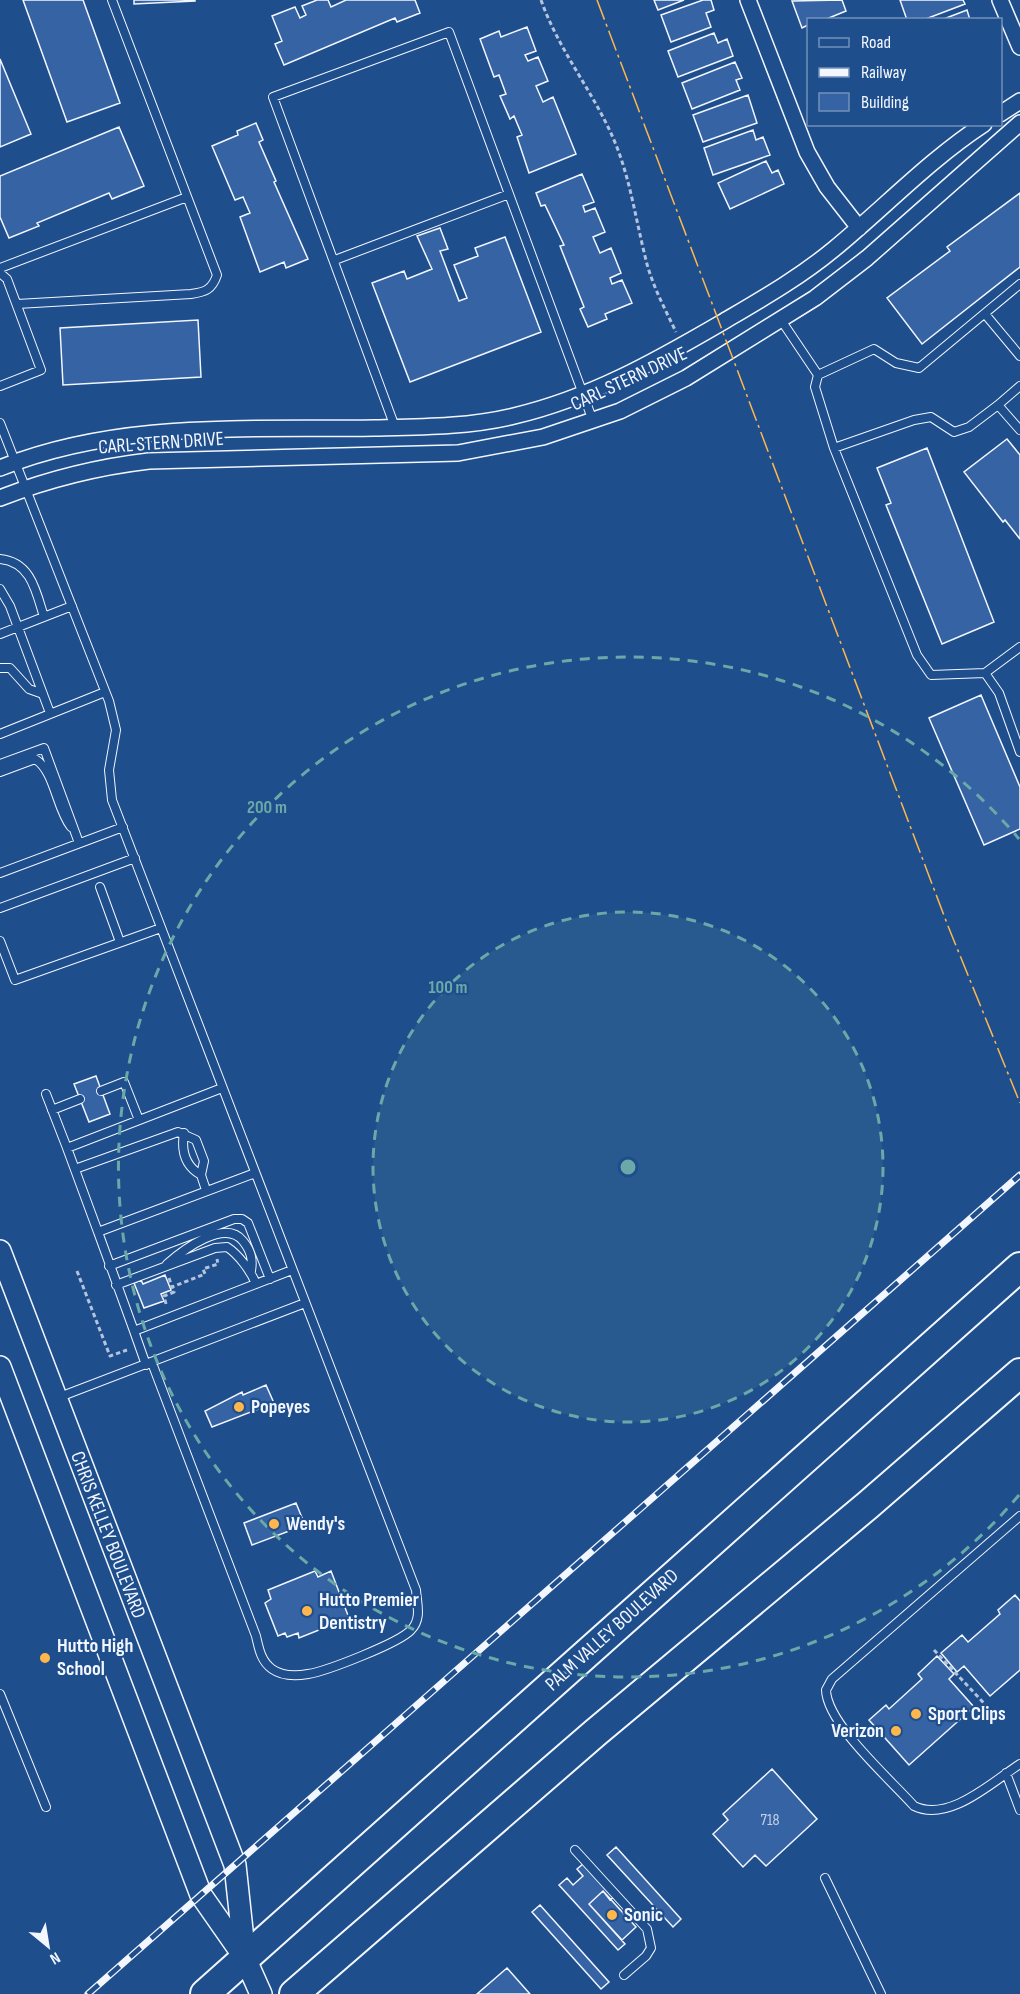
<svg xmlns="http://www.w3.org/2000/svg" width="1020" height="1994" font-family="'Sofia Sans Condensed',sans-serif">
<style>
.building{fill:#3563a3;stroke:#f2f6ff;stroke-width:1.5}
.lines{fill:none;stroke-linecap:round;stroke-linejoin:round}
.lane-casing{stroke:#f2f6ff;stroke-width:10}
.street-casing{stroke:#f2f6ff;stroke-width:18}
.secondary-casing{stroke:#f2f6ff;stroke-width:24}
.highway-casing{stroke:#f2f6ff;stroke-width:32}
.path{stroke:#b3c4dc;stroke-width:3;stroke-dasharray:4.5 3;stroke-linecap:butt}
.lane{stroke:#1f4e8c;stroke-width:8}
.street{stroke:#1f4e8c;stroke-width:15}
.secondary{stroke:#1f4e8c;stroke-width:21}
.highway{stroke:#1f4e8c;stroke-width:28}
.rail-casing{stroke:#f2f6ff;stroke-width:7}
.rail{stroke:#1f4e8c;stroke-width:4.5;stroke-dasharray:14;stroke-linecap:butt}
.power{stroke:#ffb74d;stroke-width:1.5;stroke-dasharray:21 4.5 3 4.5;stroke-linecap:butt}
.ring{fill:none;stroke:#6aa9a8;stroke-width:3;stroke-dasharray:10 8}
.poi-dot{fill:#ffb74d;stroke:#1f4e8c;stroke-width:2}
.labels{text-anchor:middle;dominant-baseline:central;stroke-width:4.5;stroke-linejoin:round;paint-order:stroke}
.number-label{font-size:16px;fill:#c3d1e8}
.street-label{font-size:20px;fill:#f2f6ff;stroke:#1f4e8c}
.poi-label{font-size:20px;font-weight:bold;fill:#f2f6ff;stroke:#1f4e8c;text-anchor:start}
.centre{fill:#6aa9a8;stroke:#1f4e8c;stroke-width:3}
.ring-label{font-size:18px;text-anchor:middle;font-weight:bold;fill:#6aa9a8;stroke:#1f4e8c;stroke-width:4.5;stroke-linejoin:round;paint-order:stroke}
</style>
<rect width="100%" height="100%" fill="#1f4e8c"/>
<!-- building -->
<path class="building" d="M23,0H83L120,103L67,122Z
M134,0H195V1L134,4Z
M317,0H328L331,7L346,0H415L420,13L397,22L395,18L284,65L275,44L282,41L272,16L295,7L300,18L306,15L302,6Z
M654,0H684L658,10Z
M703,0H711L714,10L706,13L711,27L671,42L661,15Z
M842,0L846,11L824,20H808V25L802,28L792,1Z
M900,0H963L965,4L923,20H907Z
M967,10L970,20H941Z
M527,27L536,51L525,55L528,61L538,57L548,81L536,86L543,102L553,97L576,154L529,173L517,137L522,135L514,116L510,119L500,96L506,94L499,75L494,77L480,39L499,31L501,37Z
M714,33L718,43L727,39L733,56L678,77L668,51Z
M0,59L31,134L0,147Z
M735,62L742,78L736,80L740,90L692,109L682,83Z
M748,95L757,123L703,142L693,115Z
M256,123L263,140L259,142L276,181L274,182L308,259L286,268L284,262L260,272L240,217L250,213L243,197L235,200L212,146L238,135L237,131Z
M119,127L144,186L112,199L109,193L37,223L39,226L9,238L0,217V176Z
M753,130L756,140L763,137L770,155L713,175L704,148Z
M766,161L772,173L778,170L784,184L730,209L718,183Z
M582,174L594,202L583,206L585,212L595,208L605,232L593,237L600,253L611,248L621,273L610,278L612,284L622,280L632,303L605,314L607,319L588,327L580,309L584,307L560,246L564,245L545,205L541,206L536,193Z
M1020,193V267L922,344L887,298L950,251L947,247Z
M440,228L448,249L440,251L459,301L467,298L454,265L478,256L475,248L505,237L541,332L410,382L372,283L404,271L407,279L432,269L417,236Z
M198,320L201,377L63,385L60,328Z
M1007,439L1020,455V539L1005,520L1003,522L964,472Z
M927,448L994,622L942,644L886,505L891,503L877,468Z
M981,695L1020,787V829L984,845L929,718Z
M96,1076L110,1114L89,1122L74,1084Z
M165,1275L171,1290L161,1294L164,1301L144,1308L134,1283L141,1280L143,1284Z
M266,1385L274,1403L212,1427L205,1411L242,1392L243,1395Z
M296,1503L305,1525L252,1545L244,1523Z
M315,1571L318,1577L331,1571L349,1618L299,1638L298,1633L287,1637L285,1633L278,1636L265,1603L271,1599L268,1590Z
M1015,1595L1020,1601V1670L990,1696L964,1666L957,1672L941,1653L962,1635L968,1642L1000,1614L998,1610Z
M937,1656L954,1674L949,1679L974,1707L909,1765L869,1720L886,1705L889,1709L922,1679L918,1674Z
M772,1769L817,1819L766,1866L755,1855L743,1867L713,1834L728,1820L723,1814Z
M616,1847L681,1919L673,1927L607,1855Z
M583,1864L614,1897L610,1900L603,1891L589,1904L625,1944L618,1950L559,1885L567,1878L573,1885L583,1876L577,1869Z
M603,1891L636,1927L622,1940L589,1904Z
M540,1905L609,1982L601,1989L532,1912Z
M507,1968L530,1994H477Z"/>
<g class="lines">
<defs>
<path id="lane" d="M335,260L509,194
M0,268L187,197
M0,273L7,279L41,370L0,386
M17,304L191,294C205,292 212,290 217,275L112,0
M985,314L1020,356
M781,320L818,375L874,349L896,363L919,368L1020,284
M818,375L815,387L834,448L917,655L931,675L985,673L999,693L1020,752
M1020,386L998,405L1020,430
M0,423L109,701L116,730L109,770L112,800L416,1590C417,1604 422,1619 411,1630C399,1643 327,1671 308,1674C297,1676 282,1676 272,1669C261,1661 259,1649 256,1636L152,1363
M395,427L273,97L449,32L593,421
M834,448L914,420L931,417L954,432L969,427L998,405
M0,559C31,562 36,591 44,617
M0,589L10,606L50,713
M0,634L72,606
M0,668H10L29,689L43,694
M985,673L1020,647
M0,734L105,692
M0,764L44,748L79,843
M0,772L35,759C55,771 56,808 71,827
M0,873L123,827
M100,887L120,942
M0,908L135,858
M0,941L15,980L161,928
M101,1091L124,1082L139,1120
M46,1094L67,1148L222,1088
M52,1110L80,1099
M184,1133C181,1151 185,1166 201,1175
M67,1148L98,1232
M75,1169L178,1132L196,1140L204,1161L201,1175L206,1190
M167,1264C183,1250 225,1218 243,1241C251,1251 253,1259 251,1271
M109,1266L234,1219H242L248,1223L270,1279
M116,1285L215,1248L227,1247C238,1254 251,1271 256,1284
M134,1331L98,1232L255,1173
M146,1365L134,1331L292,1270
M57,1398L305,1303
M1020,1516L832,1679L826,1690C827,1724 890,1779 914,1806C949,1823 992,1782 1020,1764
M0,1694L46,1807
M1006,1773L1020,1810
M575,1850L647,1929L651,1948L646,1956L624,1975
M825,1878L881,1994"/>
<path id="street" d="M748,0L807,152L827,187L859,228
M1000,0L1020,47
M1000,114L1020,101
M0,468C119,420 249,430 374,428C421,427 469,427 514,416C590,398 654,362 721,323C760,300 799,278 834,249C884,208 929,160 984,124
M0,498C49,479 97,467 149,461L458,453L543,437L620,411L686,378L815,298L867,258L1020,123"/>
<path id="secondary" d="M0,1251L235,1865L245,1958
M0,1367L201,1895L245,1958L261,1994"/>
<path id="highway" d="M205,1994L1020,1267
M294,1994L595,1733L868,1505L1020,1373"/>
</defs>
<!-- lane casing -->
<use href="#lane" class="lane-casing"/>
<!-- street casing -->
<use href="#street" class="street-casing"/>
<!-- secondary casing -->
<use href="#secondary" class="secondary-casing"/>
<!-- highway casing -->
<use href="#highway" class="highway-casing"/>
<!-- path -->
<path class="path" d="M541,0C560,54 598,97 618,150C631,185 636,220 645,256C651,283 664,307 676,332
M77,1271L110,1356L127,1350
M169,1278L172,1287
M166,1304L164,1296L174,1292L172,1287L205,1274L203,1269L218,1264L217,1259
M934,1650L995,1715"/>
<!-- lane -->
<use href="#lane" class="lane"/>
<!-- street -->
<use href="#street" class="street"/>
<!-- secondary -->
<use href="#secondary" class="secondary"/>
<!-- highway -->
<use href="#highway" class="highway"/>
<defs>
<path id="rail" d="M88,1994L1020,1175"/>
</defs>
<!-- rail casing -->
<use href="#rail" class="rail-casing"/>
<!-- rail -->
<use href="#rail" class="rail"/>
<!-- power -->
<path class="power" d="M597,0L948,926L1020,1103"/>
</g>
<!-- distance rings -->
<circle cx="628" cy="1167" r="255" fill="#6aa9a8" fill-opacity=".12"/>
<g class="ring">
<circle cx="628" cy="1167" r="255"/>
<path d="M1019 1495A510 510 0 1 1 1019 839"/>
</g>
<!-- markers -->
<g class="poi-dot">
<circle cx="239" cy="1407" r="6"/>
<circle cx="274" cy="1524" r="6"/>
<circle cx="307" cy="1611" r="6"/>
<circle cx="45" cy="1658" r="6"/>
<circle cx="916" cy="1714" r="6"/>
<circle cx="896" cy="1731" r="6"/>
<circle cx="612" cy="1915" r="6"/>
</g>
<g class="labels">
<!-- number labels -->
<g class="number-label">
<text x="770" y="1820">718</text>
</g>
<!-- street labels -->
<g class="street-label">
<text transform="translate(629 379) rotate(-25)">CARL STERN DRIVE</text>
<text transform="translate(161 443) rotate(-4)">CARL STERN DRIVE</text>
<text transform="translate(108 1535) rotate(69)">CHRIS KELLEY BOULEVARD</text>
<text transform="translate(612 1630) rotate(-42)">PALM VALLEY BOULEVARD</text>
</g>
<!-- poi labels -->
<g class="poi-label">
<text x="251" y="1407">Popeyes</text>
<text x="286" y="1524">Wendy's</text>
<text x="319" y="1600">Hutto Premier<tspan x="319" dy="23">Dentistry</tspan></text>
<text x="57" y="1646">Hutto High<tspan x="57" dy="23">School</tspan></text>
<text x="928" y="1714">Sport Clips</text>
<text x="884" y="1731" text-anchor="end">Verizon</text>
<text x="624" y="1915">Sonic</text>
</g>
</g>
<circle cx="628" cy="1167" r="9" class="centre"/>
<g class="ring-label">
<text x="267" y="813">200 m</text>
<text x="448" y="993">100 m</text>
</g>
<!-- legend -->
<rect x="807" y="18" width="195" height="108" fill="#1f4e8c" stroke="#7391ba" stroke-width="1.5"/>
<rect x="819" y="38" width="30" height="9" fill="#1f4e8c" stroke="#7391ba" stroke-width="1.5"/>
<text x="861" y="48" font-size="18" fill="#f2f6ff">Road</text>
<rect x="819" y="68" width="30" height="9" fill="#f2f6ff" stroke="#7391ba" stroke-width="1.5"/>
<text x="861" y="78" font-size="18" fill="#f2f6ff">Railway</text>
<rect x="819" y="93" width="30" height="18" fill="#3563a3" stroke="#7391ba" stroke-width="1.5"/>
<text x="861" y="108" font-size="18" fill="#f2f6ff">Building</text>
<!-- north arrow -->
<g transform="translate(48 1946) rotate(150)" stroke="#1f4e8c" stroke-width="4.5" paint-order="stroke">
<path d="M0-4.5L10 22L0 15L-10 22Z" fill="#f2f6ff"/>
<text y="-9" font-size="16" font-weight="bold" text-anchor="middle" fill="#f2f6ff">N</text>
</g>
</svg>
